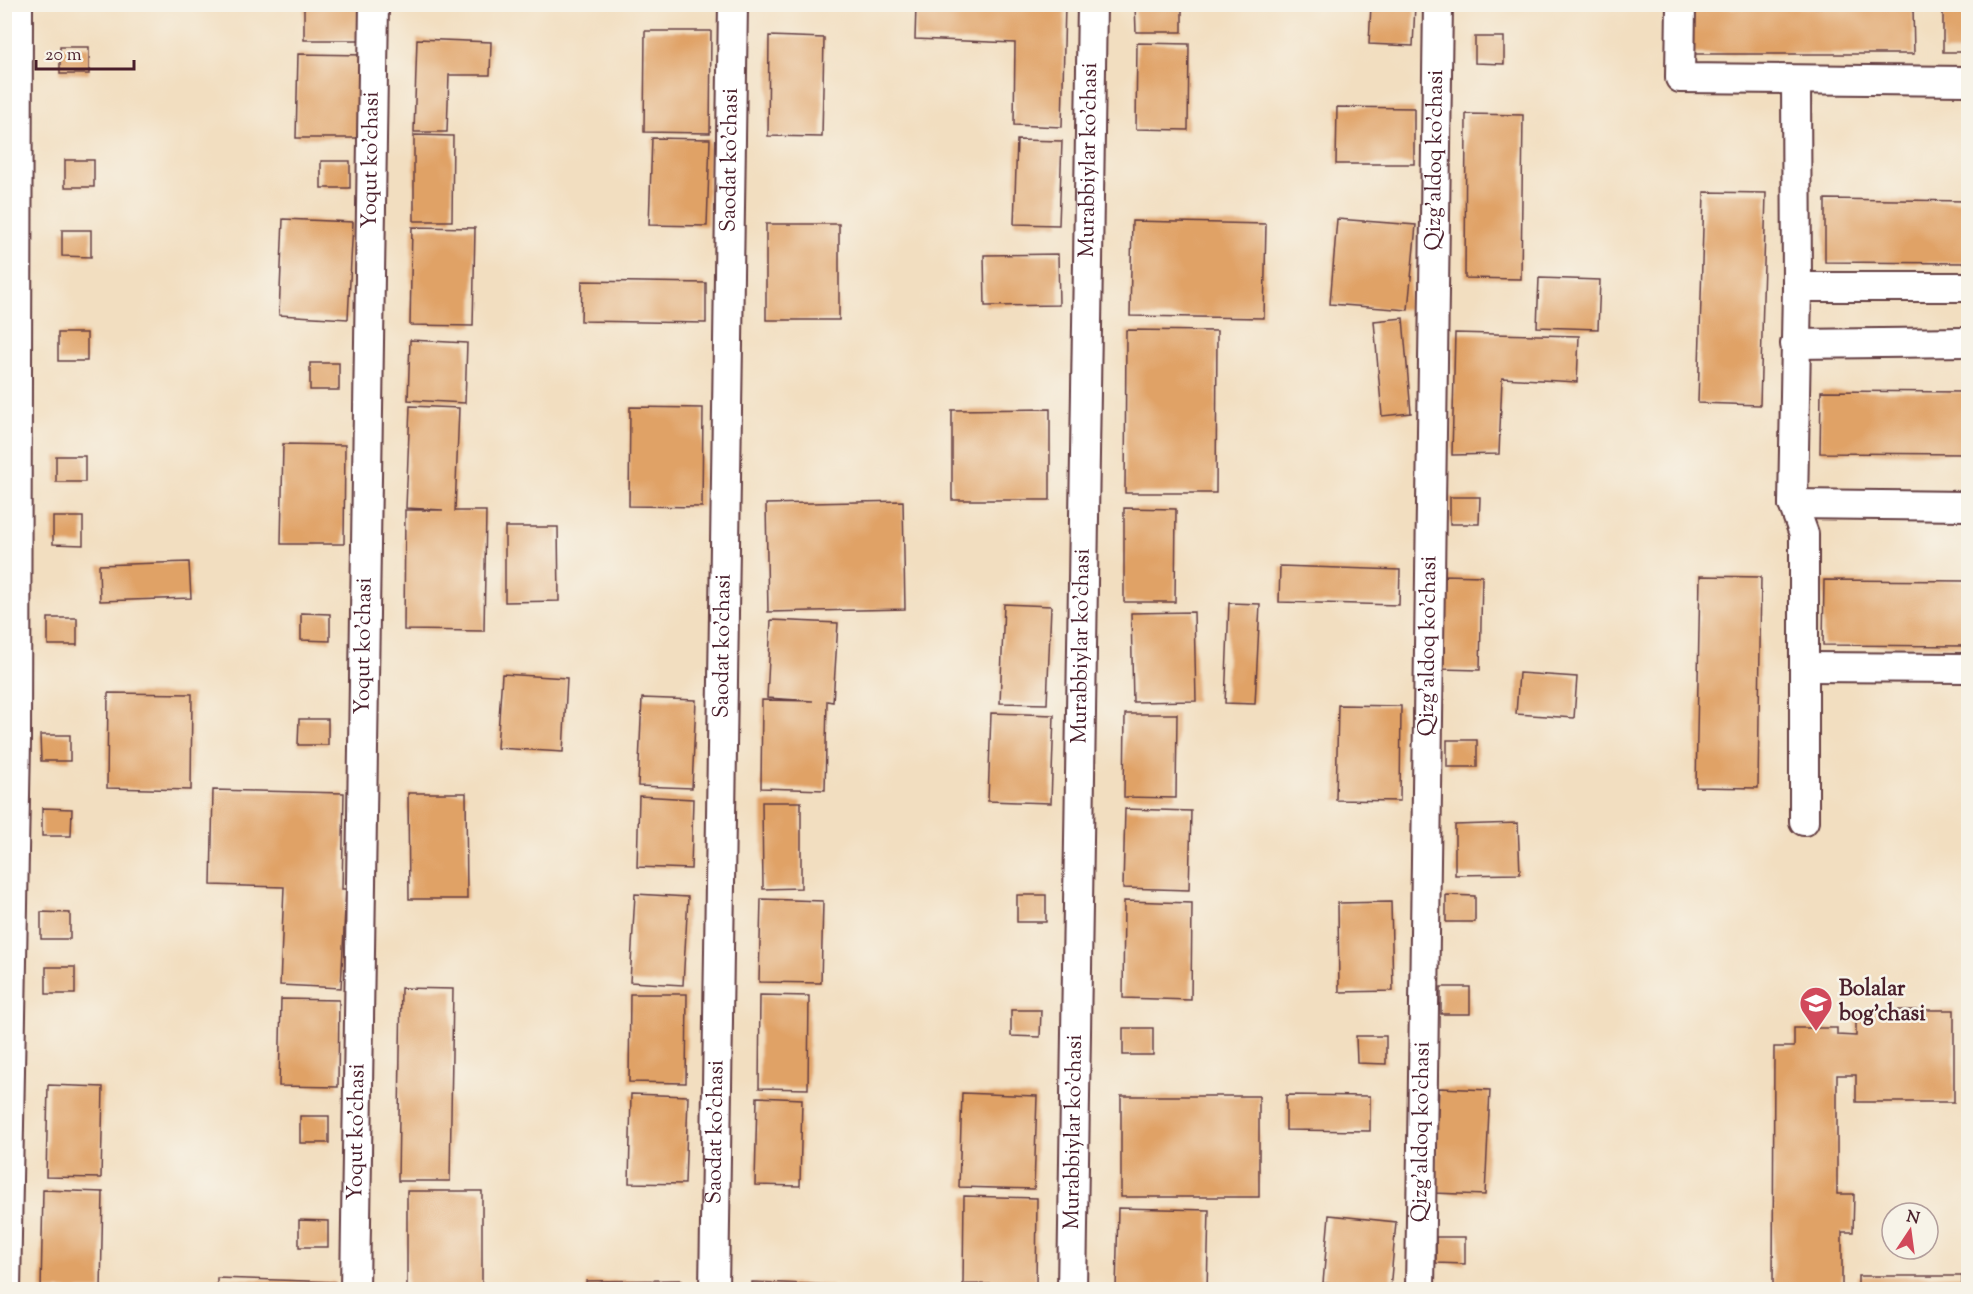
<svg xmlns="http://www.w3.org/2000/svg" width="1973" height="1294" font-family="'Sorts Mill Goudy',serif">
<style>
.building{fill:#e0a266}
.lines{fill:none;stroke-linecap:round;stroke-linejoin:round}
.minor-casing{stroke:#633c41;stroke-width:32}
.minor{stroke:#fff;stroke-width:28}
.labels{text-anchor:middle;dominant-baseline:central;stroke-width:5;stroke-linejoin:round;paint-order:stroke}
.street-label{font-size:22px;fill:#4a1f2b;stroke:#f7f3e8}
.poi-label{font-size:22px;font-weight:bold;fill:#4a1f2b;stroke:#f7f3e8;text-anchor:start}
</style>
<rect width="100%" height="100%" fill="#f7f3e8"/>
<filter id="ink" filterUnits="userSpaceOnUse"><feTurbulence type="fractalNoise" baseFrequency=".0167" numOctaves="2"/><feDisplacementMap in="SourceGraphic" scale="12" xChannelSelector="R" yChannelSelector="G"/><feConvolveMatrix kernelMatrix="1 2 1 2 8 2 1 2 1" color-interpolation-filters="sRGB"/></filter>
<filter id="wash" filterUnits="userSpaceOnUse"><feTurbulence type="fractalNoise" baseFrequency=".008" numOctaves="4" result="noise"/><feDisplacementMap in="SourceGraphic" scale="24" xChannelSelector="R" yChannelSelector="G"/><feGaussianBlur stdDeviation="1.35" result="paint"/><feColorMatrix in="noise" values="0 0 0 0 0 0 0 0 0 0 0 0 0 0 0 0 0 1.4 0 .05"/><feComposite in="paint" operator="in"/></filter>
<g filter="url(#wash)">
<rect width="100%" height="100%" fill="#f2dec0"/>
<g id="blocks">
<!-- building -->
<path class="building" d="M304,4H364V40H304Z
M1135,4H1182V32H1136Z
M916,5H1065L1062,127L1014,125L1015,43L915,39Z
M1371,5H1415L1413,46L1369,44Z
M1943,6H1968V52H1943Z
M1913,7L1914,54H1689V8Z
M645,31H711L710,133L644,132Z
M769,36L824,38L822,137L768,136Z
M1475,37H1504V64L1475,63Z
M417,39L491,42L490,75H449L447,132H414Z
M1137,43L1189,44L1188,130L1136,129Z
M60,47H89V74H60Z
M298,54L366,55L364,138H296Z
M1337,107L1414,108V164H1336Z
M1466,114L1523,115L1521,279L1465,278Z
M414,135L453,136L452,221H414Z
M652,138L710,139L707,226L649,225Z
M1017,140L1062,141L1059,225L1014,224Z
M65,160H94V187H65Z
M321,161H350V188H321Z
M1704,192L1766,193L1760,405L1698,403Z
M1825,199L1968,201V263L1825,262Z
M283,219L353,222L348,319L279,315Z
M1337,219L1416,225L1408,310L1330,304Z
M1132,221L1266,224L1264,318L1130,316Z
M766,224H839V320H766Z
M412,227L475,228L473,326L410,325Z
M62,230H91V257L62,256Z
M1058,254L1059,305L985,306L984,255Z
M1539,278L1600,280L1598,329L1537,327Z
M582,281L706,283V323L581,321Z
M1403,318L1411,413L1382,416L1374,321Z
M1126,330L1217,331L1216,493H1125Z
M58,333H87V361H58Z
M1455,333L1579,336L1577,382L1502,378L1499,454L1452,455Z
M410,340L467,343L465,403L408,400Z
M310,363H339V390H310Z
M1821,391L1968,392V454L1820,453Z
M410,406L459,408L455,511H486L484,631L404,630L405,510H443L406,508Z
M630,407L703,408L702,507L629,506Z
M1050,409V500H952V410Z
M283,444L345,445L344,544H281Z
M56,456H85V482H56Z
M1450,497H1480L1479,524H1450Z
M903,501L905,609L768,612L766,504Z
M1124,508L1176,509L1175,602H1124Z
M53,517H83V545L53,544Z
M505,527H558L559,601L505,602Z
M189,562L191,598L100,601L99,565Z
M1280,566L1400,570L1399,605L1279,602Z
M1443,575L1482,576L1480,670L1440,669Z
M1700,576L1761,577L1758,788L1696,787Z
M1824,580L1968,581V646L1823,645Z
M1229,603L1260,604L1255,704L1225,703Z
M1004,604L1051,606L1047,704L1000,703Z
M1194,612L1196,701L1133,702L1131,613Z
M301,613L330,614V641L301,640Z
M48,618H77V645H48Z
M771,620L838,623L833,702L827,701L825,790L761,788L762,700L813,701L767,698Z
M1519,673L1577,677L1574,718L1516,714Z
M502,674L567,678L563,752L497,748Z
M108,693L192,694L191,790L107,788Z
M642,698L696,700L692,788L638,786Z
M1338,705L1401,706L1400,801L1336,800Z
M991,713L1054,715L1051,803L988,801Z
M1125,714H1177L1176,798L1124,797Z
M299,719H328V745H298Z
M40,735H70V761H41Z
M1447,740H1477V767H1447Z
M213,790L344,793L342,889H346L341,988L280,985L284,887L211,885Z
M408,793H466L467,899H409Z
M639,796L693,799L691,869L637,867Z
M762,802H801V888L763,889Z
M42,808L72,809L71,836H42Z
M1125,809L1191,811L1189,890L1123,888Z
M1518,823L1520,874L1455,875V825Z
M635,894L688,897L683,985L630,982Z
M1017,895H1046V922H1017Z
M1446,895L1475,896V922H1446Z
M761,899L823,901L821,983L759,982Z
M1124,901L1192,903L1191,1000L1123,998Z
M1391,902L1393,991L1339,992L1338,903Z
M41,912L70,913V939H41Z
M46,967H75V994H46Z
M1441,987H1470V1014H1441Z
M401,988L453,989L450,1181H398Z
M630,994H687L686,1083L629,1082Z
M760,995L809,996L808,1089L759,1088Z
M281,999L339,1000L338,1087L279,1086Z
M1011,1010H1041L1040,1037L1011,1036Z
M1856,1010H1954V1102H1856V1075H1837V1194H1854L1853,1232H1842V1290H1773L1774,1047H1794V1028H1837V1035L1856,1036Z
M1123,1028H1153V1055H1123Z
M1356,1036H1386V1064L1357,1063Z
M48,1085L103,1087L101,1178L46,1177Z
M1439,1088L1490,1090L1485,1195L1434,1193Z
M962,1093L1037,1096L1034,1189L959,1187Z
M631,1094L688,1096L685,1184L629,1183Z
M1286,1095L1370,1096V1131L1286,1130Z
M1121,1096H1259V1197H1121Z
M757,1097L802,1099L800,1186L755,1185Z
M300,1116H329V1143H300Z
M43,1190L103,1192L101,1290H41Z
M407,1191H482V1290H407Z
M964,1196L1037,1198L1036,1285L963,1284Z
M1118,1208L1209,1210L1207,1290H1116Z
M1329,1215L1396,1222L1390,1290L1323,1283Z
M299,1220L328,1221V1247H299Z
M1436,1237H1465V1264L1436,1263Z
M1858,1276H1962V1290H1858Z
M217,1278L335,1282V1290H217Z
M682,1280V1290H586V1281Z
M752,1282L831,1285V1290H752Z"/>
</g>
</g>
<g filter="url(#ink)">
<use href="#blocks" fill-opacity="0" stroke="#633c41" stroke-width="1.5"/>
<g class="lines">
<defs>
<g id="minor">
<path d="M1681,4L1680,78L1968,81"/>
<path d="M1796,80L1797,287L1793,504L1804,534V821"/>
<path d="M1797,287H1968"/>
<path d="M1795,344L1968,342"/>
<path d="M1793,504L1968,506"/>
<path d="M1805,667L1968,668"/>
<path d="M6,1290L16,741L18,4"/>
<path id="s1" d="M355,1290L374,4"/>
<path id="s2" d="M714,1290L733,4"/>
<path id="s3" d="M1072,1290L1092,4"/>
<path id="s4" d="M1420,1290L1438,4"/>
</g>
</defs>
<!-- minor casing -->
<use href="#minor" class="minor-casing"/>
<!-- minor -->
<use href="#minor" class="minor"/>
</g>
</g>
<!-- icons -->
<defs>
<symbol id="school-pin" viewBox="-11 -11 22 30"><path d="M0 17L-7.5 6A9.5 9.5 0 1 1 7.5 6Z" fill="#d1495b" stroke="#f7f3e8"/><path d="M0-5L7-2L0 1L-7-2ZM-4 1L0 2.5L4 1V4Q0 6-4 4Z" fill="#fff"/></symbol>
</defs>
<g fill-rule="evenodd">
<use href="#school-pin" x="1797" y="984" width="38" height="52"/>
</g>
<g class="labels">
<!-- street labels -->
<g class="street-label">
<text stroke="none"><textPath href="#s1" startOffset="1130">Yoqut ko'chasi</textPath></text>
<text stroke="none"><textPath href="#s2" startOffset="1130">Saodat ko'chasi</textPath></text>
<text stroke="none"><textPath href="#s3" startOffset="1130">Murabbiylar ko'chasi</textPath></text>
<text stroke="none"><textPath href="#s4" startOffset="1130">Qizg'aldoq ko'chasi</textPath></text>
<text stroke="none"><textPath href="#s1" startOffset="644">Yoqut ko'chasi</textPath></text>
<text stroke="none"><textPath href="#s2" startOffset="644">Saodat ko'chasi</textPath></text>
<text stroke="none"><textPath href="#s3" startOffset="644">Murabbiylar ko'chasi</textPath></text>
<text stroke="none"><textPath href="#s4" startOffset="644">Qizg'aldoq ko'chasi</textPath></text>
<text stroke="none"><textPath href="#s1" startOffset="158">Yoqut ko'chasi</textPath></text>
<text stroke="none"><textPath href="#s2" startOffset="158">Saodat ko'chasi</textPath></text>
<text stroke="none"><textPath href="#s3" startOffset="158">Murabbiylar ko'chasi</textPath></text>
<text stroke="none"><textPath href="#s4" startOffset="158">Qizg'aldoq ko'chasi</textPath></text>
</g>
<!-- poi labels -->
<g class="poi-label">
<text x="1839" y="990">Bolalar<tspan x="1839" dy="25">bog'chasi</tspan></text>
</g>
</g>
<!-- margin -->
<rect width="1973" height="1294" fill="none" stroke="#f7f3e8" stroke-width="24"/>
<!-- north arrow -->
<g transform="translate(1910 1231) rotate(13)"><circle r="28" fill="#f7f3e8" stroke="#b29e9c" stroke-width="1.5"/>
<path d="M0-4.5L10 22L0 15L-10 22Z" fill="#d1495b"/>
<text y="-9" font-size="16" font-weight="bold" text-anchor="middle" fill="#4a1f2b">N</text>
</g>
<!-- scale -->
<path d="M36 60v9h98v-9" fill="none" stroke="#4a1f2b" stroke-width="3"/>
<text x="45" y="60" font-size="18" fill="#4a1f2b" stroke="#f7f3e8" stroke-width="4.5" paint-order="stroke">20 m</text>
</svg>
